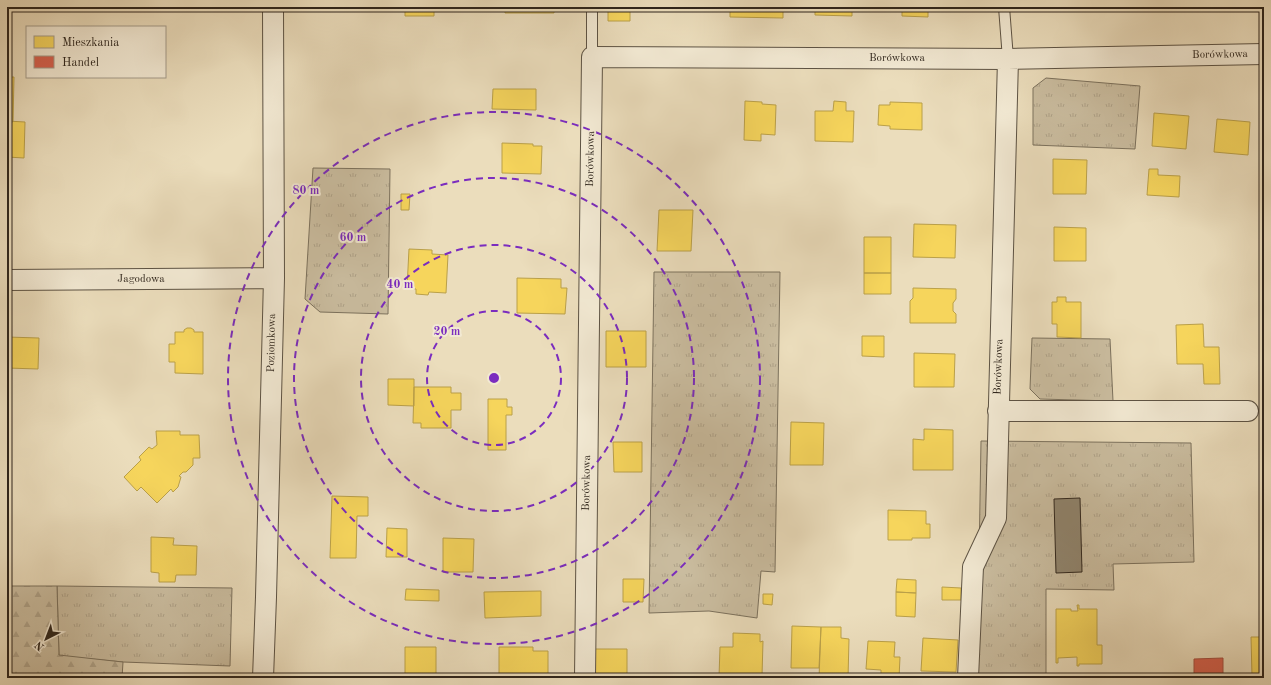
<svg xmlns="http://www.w3.org/2000/svg" width="1271" height="685" font-family="'Old Standard TT',serif">
<style>
.grass{fill:url(#grass-tufts);stroke:#7c725e}
.forest{fill:url(#forest-firs);stroke:#7c725e}
.homes{fill:#f6d55c;stroke:#baa049}
.shops{fill:#d6604d;stroke:#a44e3e}
.building{fill:#90856f;stroke:#2e251c}
.lines{fill:none;stroke-linecap:round;stroke-linejoin:round}
.service-casing{stroke:#5d5344;stroke-width:12}
.minor-casing{stroke:#5d5344;stroke-width:22}
.service{stroke:#f2e9d3;stroke-width:10}
.minor{stroke:#f2e9d3;stroke-width:20}
.ring{fill:none;stroke:#7b2cbf;stroke-width:2;stroke-dasharray:7 5}
.labels{text-anchor:middle;dominant-baseline:central;stroke-width:4;stroke-linejoin:round;paint-order:stroke}
.street-label{font-size:11px;fill:#2e251c;stroke:#f2e9d3}
.centre{fill:#7b2cbf;stroke:#f2e9d3;stroke-width:2}
.ring-label{font-size:12px;text-anchor:middle;font-weight:bold;fill:#7b2cbf;stroke:#f2e9d3;stroke-width:4;stroke-linejoin:round;paint-order:stroke}
</style>
<defs>
<pattern id="grass-tufts" width="24" height="20" patternUnits="userSpaceOnUse"><rect width="24" height="20" fill="#cbbea1"/><path d="M3 7l-1-3M5 7V3M7 7l1-3M15 17l-1-3M17 17v-4M19 17l1-3" fill="none" stroke="#afa38a"/></pattern>
<pattern id="forest-firs" width="22" height="20" patternUnits="userSpaceOnUse"><rect width="22" height="20" fill="#cbbea1"/><path d="M5 1l3.5 6h-7zM16 11l3.5 6h-7z" fill="#afa38a"/></pattern>
</defs>
<rect width="100%" height="100%" fill="#ebddbc"/>
<filter id="stains"><feTurbulence type="fractalNoise" baseFrequency=".005" numOctaves="4"/><feColorMatrix values="0 0 0 0 .2 0 0 0 0 .09 0 0 0 0 .02 0 0 0 .5 -.17"/></filter>
<radialGradient id="worn" r=".72"><stop offset=".6" stop-color="#630" stop-opacity="0"/><stop offset="1" stop-color="#630" stop-opacity=".3"/></radialGradient>
<!-- grass -->
<path class="grass" d="M1046,78L1140,86L1135,149L1033,145V88Z
M313,168L390,169L388,314L320,312L305,299Z
M654,272H780L775,572L761,571L757,618L709,611L649,613Z
M1032,338L1110,339L1113,401L1040,399L1030,389Z
M981,441L1191,443L1194,562L1113,564L1114,590L1046,589V678H977Z
M57,586L232,588L230,666L123,662L59,656Z"/>
<!-- forest -->
<path class="forest" d="M7,586H57L59,655L123,662L122,678H7Z"/>
<!-- homes -->
<path class="homes" d="M405,7H434V16H405Z
M484,7H554V13H505V8Z
M608,7H640L638,9H630V21H608Z
M730,7H783V18L730,17Z
M815,7H852V16L815,15Z
M902,7H928V17L902,16Z
M7,77H14L13,122L7,121Z
M493,89H536V110L492,109Z
M745,101L762,102V104L776,105L775,135L761,134V141L744,140Z
M834,101L846,102V111H854L853,142L815,141V111H833Z
M890,102L922,103V130L890,129V126L878,125L879,105H890Z
M1154,113L1189,116L1186,149L1152,146Z
M1217,119L1250,122L1248,155L1214,152Z
M7,121L25,122L24,158L7,157Z
M502,143L533,144V146H542L541,174L502,173Z
M1053,159L1087,160L1086,194H1053Z
M1149,169H1158V175L1180,176L1179,197L1147,195Z
M401,194H410L409,210H401Z
M659,210H693L691,251H657Z
M914,224L956,225L955,258L913,257Z
M1054,227L1086,228V261H1054Z
M864,237H891V273H864Z
M409,249L432,250V254L448,255L446,293L429,292L428,295L416,294V289L407,288Z
M864,273H891V294H864Z
M517,278L561,279V288H567L565,314L517,313Z
M913,288L956,289V299L953,303V311L956,314V323H910V301L913,298Z
M1057,297H1066V302H1081V338L1057,337V324H1052V302H1057Z
M1203,324L1204,347H1219L1220,384H1204L1203,364H1177L1176,325Z
M187,328H191L194,330V332H203V374L175,373V362H169V344H175V332H184V330Z
M606,331H646V367H606Z
M862,336H884V357L862,356Z
M7,337L39,338L38,369L7,368Z
M914,353L955,354L954,387H914Z
M388,379H414V406L388,405Z
M414,387H451V393H461V410H451V428H421V423H413Z
M488,399H507V407H512V415H506V450H488Z
M791,422L824,423L823,465H790Z
M924,429L953,430V470H913V439L924,440Z
M156,431H180V435H199L200,458H193V465L186,472H183L179,476L181,477L178,487L173,492L171,489L157,503L141,487L137,491L124,477L141,460L139,457L149,447L152,449L157,445Z
M613,442H642V472H614Z
M332,496L368,497V516H357L356,558H330Z
M888,510L926,511V524H930V538H912V540H888Z
M387,528L407,529V557H386Z
M151,537L174,538L173,545L197,546L196,575H176L175,582H159V573L151,572Z
M443,538L474,539L473,572H443Z
M623,579H644L643,602H623Z
M897,579L916,580V593L896,592Z
M942,587L961,588V600H942Z
M406,589L439,590V601L405,600Z
M541,591V616L485,618L484,592Z
M896,592L916,593L915,617L896,616Z
M763,594H773L772,605L763,604Z
M1077,605H1079V609H1097V645H1102V664H1079V666H1077V657L1058,658V663H1056V609H1071V611H1078Z
M792,626L821,627L819,668H791Z
M821,627H841V638L849,639L848,678H819Z
M733,633L760,634V642L763,641L762,676L743,675V677H719L720,647H733Z
M1251,637H1264V676H1252Z
M923,638L958,640L956,672L921,671Z
M868,641L895,642L894,657H900L899,678H881V670L866,669Z
M405,647H436V676H405Z
M499,647H533V651H548V678H499Z
M593,649H627V678H594Z"/>
<!-- shops -->
<path class="shops" d="M1223,658V678H1194V659Z"/>
<!-- building -->
<path class="building" d="M1080,498L1082,572L1056,573L1054,499Z"/>
<g class="lines">
<defs>
<path id="service" d="M1004,7L1008,59
M592,57V7"/>
<path id="minor" d="M1008,59L1264,54
M7,280L274,278
M998,411H1248
M263,678L266,597L274,278L273,7
M585,678L592,57L1008,59L996,518L973,567L968,678"/>
</defs>
<!-- service casing -->
<use href="#service" class="service-casing"/>
<!-- minor casing -->
<use href="#minor" class="minor-casing"/>
<!-- service -->
<use href="#service" class="service"/>
<!-- minor -->
<use href="#minor" class="minor"/>
</g>
<!-- distance rings -->
<g class="ring">
<circle cx="494" cy="378" r="67"/>
<circle cx="494" cy="378" r="133"/>
<circle cx="494" cy="378" r="200"/>
<circle cx="494" cy="378" r="266"/>
</g>
<g class="labels">
<!-- street labels -->
<g class="street-label">
<text transform="translate(1220 55) rotate(-1)">Borówkowa</text>
<text x="897" y="58">Borówkowa</text>
<text transform="translate(591 159) rotate(-89)">Borówkowa</text>
<text x="141" y="279">Jagodowa</text>
<text transform="translate(272 343) rotate(-89)">Poziomkowa</text>
<text transform="translate(999 367) rotate(-88)">Borówkowa</text>
<text transform="translate(587 483) rotate(-89)">Borówkowa</text>
</g>
</g>
<circle cx="494" cy="378" r="6" class="centre"/>
<g class="ring-label">
<text x="306" y="194">80 m</text>
<text x="353" y="241">60 m</text>
<text x="400" y="288">40 m</text>
<text x="447" y="335">20 m</text>
</g>
<!-- margin -->
<rect width="1271" height="685" fill="none" stroke="#ebddbc" stroke-width="24"/>
<rect x="8" y="8" width="1255" height="669" fill="none" stroke="#2e251c" stroke-width="2"/>
<rect x="12" y="12" width="1247" height="661" fill="none" stroke="#2e251c"/>
<!-- legend -->
<rect x="26" y="26" width="140" height="52" fill="#f2e9d3" stroke="#a49b8a"/>
<rect x="34" y="36" width="20" height="12" fill="#f6d55c" stroke="#a49b8a"/>
<text x="62" y="46" font-size="12" fill="#2e251c">Mieszkania</text>
<rect x="34" y="56" width="20" height="12" fill="#d6604d" stroke="#a49b8a"/>
<text x="62" y="66" font-size="12" fill="#2e251c">Handel</text>
<!-- north arrow -->
<g transform="translate(46 639) rotate(222)" stroke="#f2e9d3" stroke-width="3" paint-order="stroke">
<path d="M0-3L7 15L0 10L-7 15Z" fill="#2e251c"/>
<text y="-6" font-size="11" font-weight="bold" text-anchor="middle" fill="#2e251c">N</text>
</g>
<rect width="100%" height="100%" filter="url(#stains)"/>
<rect width="100%" height="100%" fill="url(#worn)"/>
</svg>
